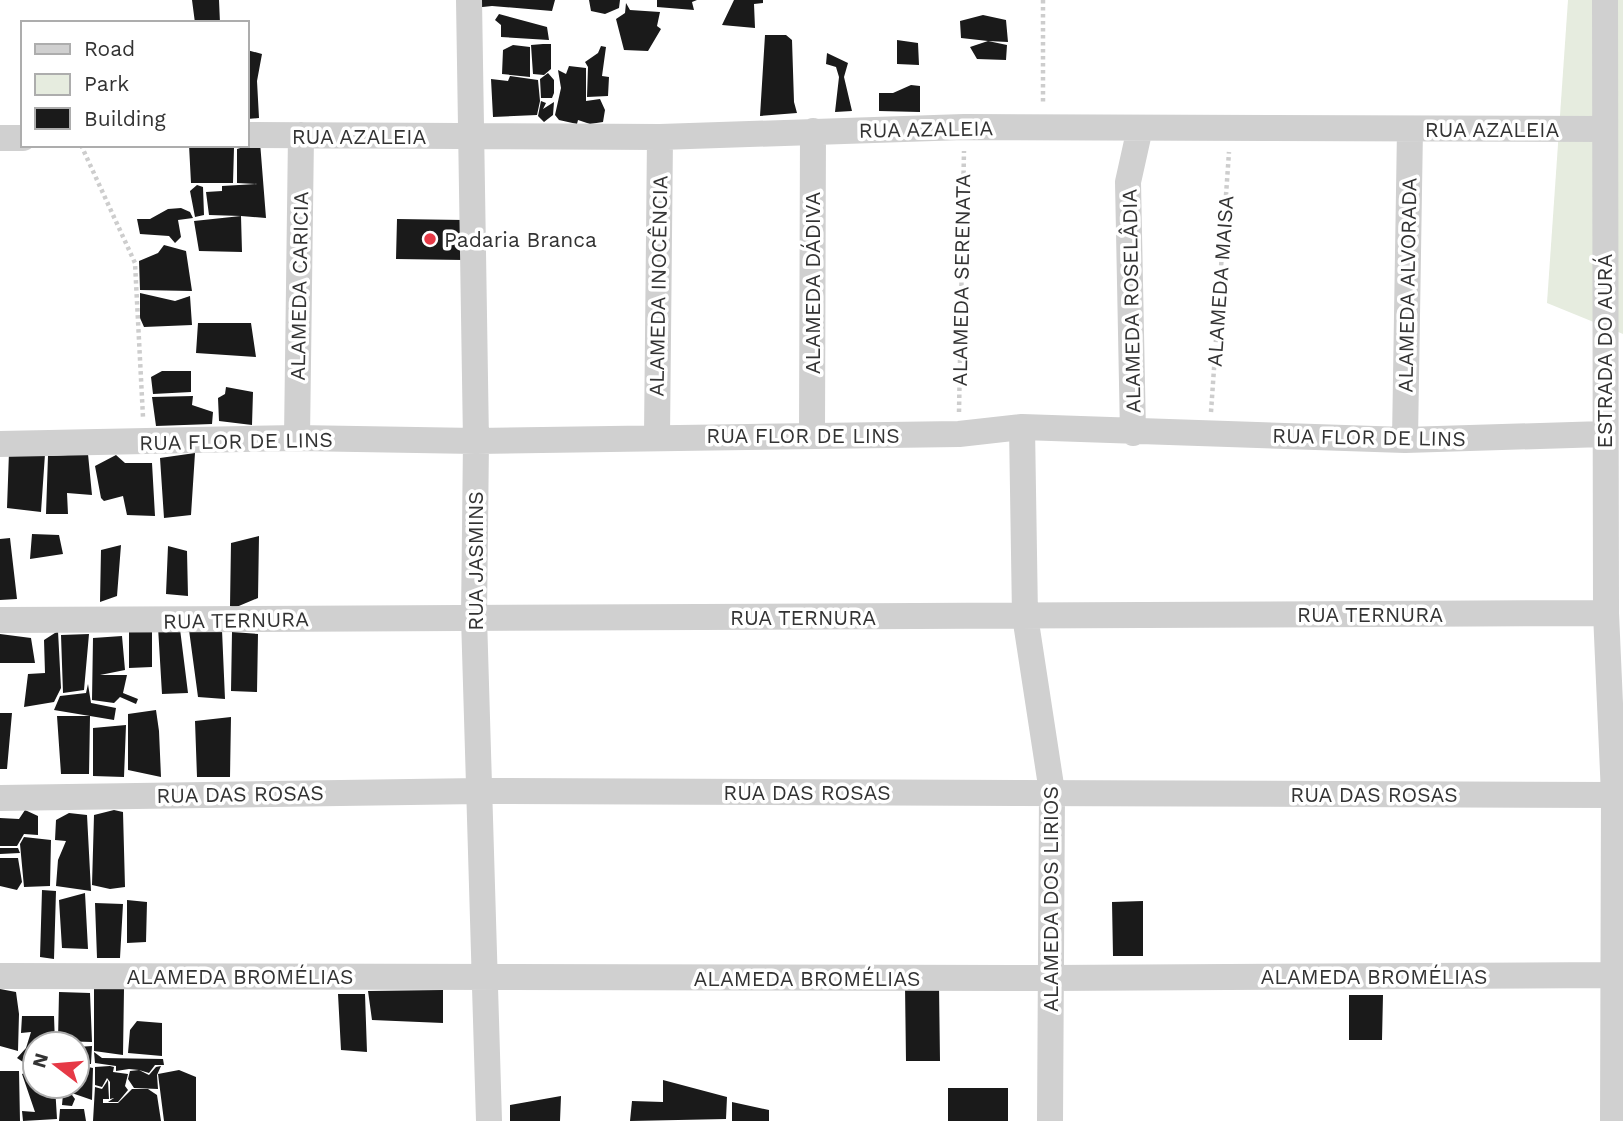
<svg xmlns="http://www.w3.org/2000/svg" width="1623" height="1121" font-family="'Work Sans',sans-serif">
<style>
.green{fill:#e6ecdf}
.building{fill:#1a1a1a}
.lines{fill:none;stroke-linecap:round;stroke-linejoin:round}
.path{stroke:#cdcdcd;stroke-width:4.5;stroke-dasharray:3.5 3.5;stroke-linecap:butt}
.minor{stroke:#d0d0d0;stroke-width:26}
.poi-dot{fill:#e63946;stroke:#fff;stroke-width:2.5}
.labels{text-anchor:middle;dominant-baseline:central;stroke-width:7;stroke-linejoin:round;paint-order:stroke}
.street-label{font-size:21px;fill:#333;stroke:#fff}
.poi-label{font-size:21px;fill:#333;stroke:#fff;text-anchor:start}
</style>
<rect width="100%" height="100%" fill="#fff"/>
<!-- green -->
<path class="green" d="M1568,0H1623V334L1547,303Z"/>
<!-- building -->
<path class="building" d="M192,0H219L220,23H195Z
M474,0H555L552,11L492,6L473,8Z
M589,0H620L619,8L605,14L591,11Z
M657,0H697L692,2L694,10L657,7Z
M734,0H763V3L754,4L755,28L722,25Z
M626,3L630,10L660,12L657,26L661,29L648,51L624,50L616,19L625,13Z
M499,14L547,27L549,40L501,37V25L495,20Z
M983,15L1006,20L1008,42L988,41L1007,45L1006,60L977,59L970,47L988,41L961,38L960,21Z
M765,35H786L792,40L794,102L797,113L760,116Z
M897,40L918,43L919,65L897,64Z
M543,44H551V69L544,75L533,74L531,45Z
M513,45L530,47V77L502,74L503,50Z
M601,46L606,47L602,76L609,77L608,96L587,97L588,67L585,62L598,53Z
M247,50L262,54L257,81L259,118L247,119Z
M827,53L848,63L844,77L852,111L835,112L839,77L836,67L826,64Z
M569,66L586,68V101L600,99L605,110L603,122L590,124L578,120L577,124L559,120L555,115L561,88L558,70L566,74Z
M548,73L554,80V93L552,98H541L540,79Z
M510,76L538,80L540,101L537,115L493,117L491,79L508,81Z
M911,85L920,86V112L879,111V93H893Z
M541,101L546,103L543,109L554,102L553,115L544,122L538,116Z
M260,142L266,218L241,216L242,252L199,251L194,221L241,216L209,215L206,192L222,191V186L258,184L237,183V149Z
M189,145L234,148L233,183H191Z
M197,185L203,187L204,215L195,217L190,191Z
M181,208L190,212L193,218L178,220L181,237L175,243L169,236L140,234L137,219H150L168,209Z
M397,219L464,220V260L396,259Z
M164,245L186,251L192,291L140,290L139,261L158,253Z
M140,293L175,301L190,296L192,325L144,327L140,318Z
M198,323H251L256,357L196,353Z
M162,371H191V392L153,394L151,377Z
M226,387L253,392L252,425L219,421L218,398L225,394Z
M193,396L192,405L213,412L212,424L156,426L152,397Z
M9,452L45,454L41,512L7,508Z
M195,453L191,515L164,518L160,458Z
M88,454L92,495L67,493L68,514H46L48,456Z
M116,455L125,463H152L155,516L127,515L123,496L104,501L101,498L95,466Z
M32,534L59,535L63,554L30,559Z
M259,536L258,598L234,608L230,606L231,543Z
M10,538L17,599L0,600V539Z
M121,545L117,596L100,602L101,550Z
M168,546L187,551L188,596L166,594Z
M179,621L188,693L162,694L158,627Z
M152,630V667L129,668V631Z
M189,630H222L225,699L198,697Z
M58,631L61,688L54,702L24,707L28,674L45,673L44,640Z
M232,632L258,634L257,692L231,691Z
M0,634L31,638L35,663H0Z
M89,634L84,690L63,693L61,635Z
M122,636L125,670L100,675H127L123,693L138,699L136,704L120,697L114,703L92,700L93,638Z
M88,684L91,703L116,708L114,720L90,716L89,774H61L57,716H90L54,710L60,696L86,693Z
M156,710L159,731L161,777L128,770V714Z
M0,713H12L7,769H0Z
M231,717L230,777H197L195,721Z
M126,725L124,777L93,776V728Z
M25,810L38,816V835L24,834L17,846H0V818L19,819Z
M114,810L123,812L125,887L110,889L92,885L94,815Z
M69,813L87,815L91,891L56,886L58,860L66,841L55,840L56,820Z
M24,837L51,840L50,886L24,887L20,844Z
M0,848H18L20,853L0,854Z
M0,858H18L22,882L17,890L0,886Z
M42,890L56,891L54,959L40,957Z
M85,893L88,949L62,948L59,900Z
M127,900L147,902L146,942L127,943Z
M1143,901V956H1113L1112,902Z
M95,903L123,904L120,958H97Z
M905,985H939L940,1061H906Z
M94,987L124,989L123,1055L94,1051Z
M0,989L16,992L19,1014L18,1051L0,1046Z
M443,990V1023L372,1020L368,991Z
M59,992L90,993L92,1042L58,1041Z
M338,994H365L367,1052L341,1050Z
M1349,995H1383L1382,1040H1349Z
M22,1016H54L55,1044H35V1056L26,1064L17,1058L26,1048L31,1032L21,1033Z
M137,1021L162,1023V1056L128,1053L130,1030Z
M92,1046L91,1064H77V1047Z
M94,1052L102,1058L163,1059L164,1065H155L149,1073L139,1070L149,1075L156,1067L161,1066L157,1075L158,1089L134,1088L128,1079L130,1071L139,1070L129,1069L116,1071V1066L95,1063Z
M83,1066L93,1068L92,1100L63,1090L62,1086H77V1067Z
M110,1066L114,1067L113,1072L128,1074L125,1086L128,1090L118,1102H108L114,1098L110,1099V1082L107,1078L102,1087L95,1085V1067Z
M35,1069V1086H55L57,1119L23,1121L22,1111L35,1112L22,1074Z
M179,1070L196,1077V1121H164L158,1074Z
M0,1071H19L20,1121H0Z
M108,1080L109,1099H103V1103H118L132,1089H148L157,1095L161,1121H93L95,1087L102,1089Z
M663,1080L727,1097L726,1119L630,1121L632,1101L663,1102Z
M948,1088H1008V1121H948Z
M63,1094L72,1095L75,1099L72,1106L62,1105Z
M561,1096L560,1121H510V1105Z
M732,1102L769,1110V1121H732Z
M60,1109H84L86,1121H59Z"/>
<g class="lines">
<!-- path -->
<path class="path" d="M1043,0V105
M81,145L135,263L143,417
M959,412L964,151
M1211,412L1229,152"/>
<!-- minor -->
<path class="minor" d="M469,0L476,441L474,617L489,1121
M1605,0L1606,613L1614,795L1613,1121
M247,135L660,137L964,127L1604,129
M0,138H23
M1022,427L1025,616L1052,792L1050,1121
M1133,433L1128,182L1140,128
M812,435L813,131
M657,436L660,137
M297,438L301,135
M1405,440L1410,129
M0,444L297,438L476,441L959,434L1022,427L1405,440L1604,434
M0,620L1606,613
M0,798L479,791L1614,795
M0,976L1051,978L1613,975"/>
</g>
<!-- markers -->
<circle class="poi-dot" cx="430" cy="239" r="7"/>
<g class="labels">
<!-- street labels -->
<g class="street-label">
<text transform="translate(926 129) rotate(-1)">RUA AZALEIA</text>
<text x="1492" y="129">RUA AZALEIA</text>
<text x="359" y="136">RUA AZALEIA</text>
<text transform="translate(961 280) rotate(-89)">ALAMEDA SERENATA</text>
<text transform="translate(1220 281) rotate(-86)">ALAMEDA MAISA</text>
<text transform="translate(812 283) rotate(-90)">ALAMEDA DÁDIVA</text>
<text transform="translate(1407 285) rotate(-89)">ALAMEDA ALVORADA</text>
<text transform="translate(299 286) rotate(-89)">ALAMEDA CARICIA</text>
<text transform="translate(658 286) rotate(-89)">ALAMEDA INOCÊNCIA</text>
<text transform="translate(1131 301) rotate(-91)">ALAMEDA ROSELÂDIA</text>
<text transform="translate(1604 351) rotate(-90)">ESTRADA DO AURÁ</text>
<text x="803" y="435">RUA FLOR DE LINS</text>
<text transform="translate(1369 437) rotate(1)">RUA FLOR DE LINS</text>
<text transform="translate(236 441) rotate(-1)">RUA FLOR DE LINS</text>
<text transform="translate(475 561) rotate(-90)">RUA JASMINS</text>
<text x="1370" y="614">RUA TERNURA</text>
<text x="803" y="617">RUA TERNURA</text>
<text transform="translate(236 620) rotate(-1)">RUA TERNURA</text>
<text x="807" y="792">RUA DAS ROSAS</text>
<text transform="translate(240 794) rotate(-1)">RUA DAS ROSAS</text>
<text x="1374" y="794">RUA DAS ROSAS</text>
<text transform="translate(1050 899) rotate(-90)">ALAMEDA DOS LIRIOS</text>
<text x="240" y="976">ALAMEDA BROMÉLIAS</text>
<text x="1374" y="976">ALAMEDA BROMÉLIAS</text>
<text x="807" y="978">ALAMEDA BROMÉLIAS</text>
</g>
<!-- poi labels -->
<g class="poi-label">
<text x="444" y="239">Padaria Branca</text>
</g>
</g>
<!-- legend -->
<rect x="21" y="21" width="228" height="126" fill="#ffffff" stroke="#adadad" stroke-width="2"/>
<rect x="35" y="44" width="35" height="10" fill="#d0d0d0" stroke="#adadad" stroke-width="2"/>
<text x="84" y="56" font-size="21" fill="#333333">Road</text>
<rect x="35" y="74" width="35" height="21" fill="#e6ecdf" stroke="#adadad" stroke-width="2"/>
<text x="84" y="91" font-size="21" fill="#333333">Park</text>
<rect x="35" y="108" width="35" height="21" fill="#1a1a1a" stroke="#adadad" stroke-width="2"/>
<text x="84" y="126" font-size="21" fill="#333333">Building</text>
<!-- north arrow -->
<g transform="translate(56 1065) rotate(286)"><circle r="33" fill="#ffffff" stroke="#adadad" stroke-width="2"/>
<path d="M0-5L12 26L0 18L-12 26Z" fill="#e63946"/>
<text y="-10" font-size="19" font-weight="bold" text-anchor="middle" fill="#333333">N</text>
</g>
</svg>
